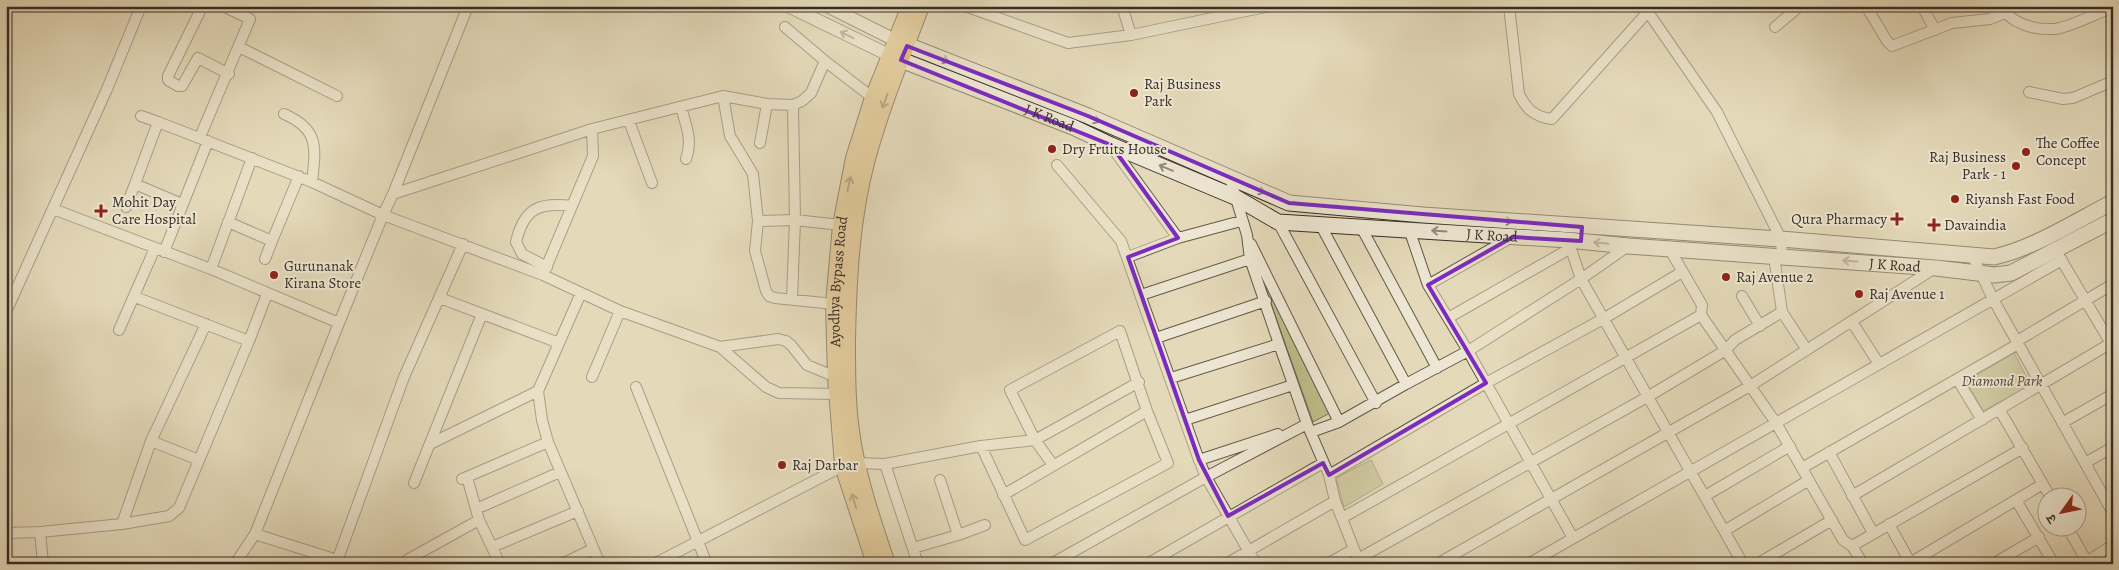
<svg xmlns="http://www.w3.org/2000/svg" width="2119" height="570" font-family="Alegreya,'Noto Serif Devanagari',serif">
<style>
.park{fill:#bcbd8a;stroke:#7a7658}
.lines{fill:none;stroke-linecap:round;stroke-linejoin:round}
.minor-casing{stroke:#62594a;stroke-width:12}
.tertiary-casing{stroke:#62594a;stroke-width:14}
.secondary-casing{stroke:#372e25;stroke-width:17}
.primary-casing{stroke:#372e25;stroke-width:18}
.minor{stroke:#ede6d2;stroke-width:10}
.tertiary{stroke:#ede6d2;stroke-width:12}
.secondary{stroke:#ede6d2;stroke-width:15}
.primary{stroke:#e2bc7c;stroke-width:16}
.oneway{stroke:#928a7c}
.oneway2{stroke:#846e4c}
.marked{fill:none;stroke:#7b2cbf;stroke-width:4;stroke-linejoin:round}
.poi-dot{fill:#8f2418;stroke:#ede6d2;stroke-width:2}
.labels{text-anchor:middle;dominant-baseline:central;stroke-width:4;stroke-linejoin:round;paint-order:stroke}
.poi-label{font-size:15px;fill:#372e25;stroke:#ede6d2;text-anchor:start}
.street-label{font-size:15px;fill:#372e25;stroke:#ede6d2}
.park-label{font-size:15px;font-style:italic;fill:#524b39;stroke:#ede6d2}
</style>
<rect width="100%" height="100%" fill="#e4d9b9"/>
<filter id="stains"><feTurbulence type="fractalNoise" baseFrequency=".004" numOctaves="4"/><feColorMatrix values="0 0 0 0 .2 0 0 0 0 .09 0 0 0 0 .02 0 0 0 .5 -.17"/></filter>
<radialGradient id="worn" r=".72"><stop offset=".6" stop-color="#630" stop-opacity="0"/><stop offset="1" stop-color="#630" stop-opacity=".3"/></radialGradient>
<!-- park -->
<path class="park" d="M1257,264L1330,413L1313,422Z
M2014,353L2031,385L1983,411L1966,381Z
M1371,460L1383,484L1344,507L1336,478Z"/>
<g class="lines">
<defs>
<path id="minor" d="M965,6L1068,43L1131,35L1270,6
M1122,6L1131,35
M1509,6L1519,94C1526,109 1535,117 1552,119L1653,6
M1866,6L1887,41L1892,46L1952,23L1990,19L2005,13
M1922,6L1935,30
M2001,6C2011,24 2034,30 2055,29C2070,27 2091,16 2106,10
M201,9L168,76V80L178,86H182L198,58L229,74
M1648,12L1717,112L1781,239L1782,256
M785,27L825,61L873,98
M1775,27L1800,6
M239,47L337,96
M2029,92L2063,99L2073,98L2113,81
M723,96L730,136L753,174L758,221L755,251L766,291L769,296L775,298L834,304
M681,107C686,126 693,140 686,159
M284,114C319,129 316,147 312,182
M141,116L158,122
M629,121L652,183
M200,137L250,19L223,6
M760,143L767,104
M1111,146L1178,238
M1057,165L1121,241L1199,460L1206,477L1256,564
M1230,178L1247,235L1250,259L1279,344L1307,424L1329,475L1335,501L1358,559L1361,563
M393,194L592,129L723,96L767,104L793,105L802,101L811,93L825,61
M182,204L135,184L158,122L312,182L383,215L543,275L620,311L720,347L766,387L779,393L837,394
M126,207L135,184
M53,209L211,269L339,323
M758,221L795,220L841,225
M228,222L272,241L299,176
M1278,222L1376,403
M1320,224L1406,384
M1361,227L1437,368
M1409,229L1428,285L1468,351L1573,538
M1568,240L1581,279L1743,564
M1251,244L1339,422
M1669,248L1702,305L1701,315L1776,423L1843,540L1852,546L1863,564
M164,252L208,141
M1774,256L1782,312L1807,350
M2059,256L2113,347
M1128,257L1178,238L1241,221
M1973,257L1993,299L2113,513
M265,259L272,241
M547,267L522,254L516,242C524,208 539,202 572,206
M211,269L252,158
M543,275L593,156L592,129
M1428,285L1512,237
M581,293L538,391L542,420L548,442L600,564
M1141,295L1250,259
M1742,296L1760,326
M135,297L249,341
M440,298L559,343
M792,299L795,220L793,105
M6,312L107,89L141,6
M1448,318L1571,248
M1852,322L1879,364
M119,330L155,248
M1156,338L1266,301
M2017,341L2113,284
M720,347L778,339L786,341L791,345L807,365L836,377
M592,377L620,311
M1171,378L1279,344
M1957,379L1982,420
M636,387L707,564
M1999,409L2051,498
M1185,420L1293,385
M2062,423L2113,394
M1311,432L1339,422L1406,384L1468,351L1581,279L1628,246
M151,441L199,460
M430,444L538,391
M981,446L1025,540L1168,463L1147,411L1120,331L1010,390L1035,440L1053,465
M1829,452L1873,533
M1199,460L1278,434
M2085,463L2113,447
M885,464L918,564
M1802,468L2018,344
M1329,475L1486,383L1603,319L1682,272
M467,477L479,520L500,564
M462,479L548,442
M940,480L958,535
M414,483L482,314
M1003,495L1147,411
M1705,496L1790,446
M1852,496L2113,342
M2016,500L2054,564
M483,506L560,472
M1342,518L1701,315
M122,524L151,441L206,324
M1889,524L1911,564
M2068,528L2088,564
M1724,531L1809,480
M40,532L43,564
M6,533L40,532L122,524L169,516L179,508L249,341L267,294
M255,534L337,560
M1852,546L2023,448
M492,547L578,511
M913,548L958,535L985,525
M1358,559L1649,396L1726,350L1735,340L1782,312
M407,560L479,520
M1910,563L2043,484
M235,564L255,534L339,323L383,215L393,194L468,6
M336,564L404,377L463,244
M562,564L593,549
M654,564L843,466L858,463L885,464L981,446L1035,440L1139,382
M1051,564L1206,477L1307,424
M1147,564L1323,463
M1226,564L1335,501
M1327,564L1354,549
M1437,564L1750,386L1935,268
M1528,564L2062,260
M1757,564L1832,520
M1993,564L2039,537
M2083,564L2113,545"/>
<path id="tertiary" d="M788,6L891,56
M827,6L897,41"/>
<g id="secondary">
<path d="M897,41L1088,116L1289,203L1423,215L1781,239L1994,257C2034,248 2076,221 2113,202"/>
<path id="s1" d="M891,56L1073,127L1111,145L1235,197L1278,222L1568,240L1628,246L1936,268L1994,275L2011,273L2113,220"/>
</g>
<g id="primary">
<path id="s2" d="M875,564L843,466L836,377L834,304L841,225L854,158L873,98L910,6"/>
<path d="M887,564C874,525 860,485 853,444C847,411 847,376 847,342C848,281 851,218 867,159C881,107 902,57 921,6"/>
</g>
</defs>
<!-- minor casing -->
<use href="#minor" class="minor-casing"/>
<!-- tertiary casing -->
<use href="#tertiary" class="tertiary-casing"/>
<!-- secondary casing -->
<use href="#secondary" class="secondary-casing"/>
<!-- primary casing -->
<use href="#primary" class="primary-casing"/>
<!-- minor -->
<use href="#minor" class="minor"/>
<!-- tertiary -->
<use href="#tertiary" class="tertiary"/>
<!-- secondary -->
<use href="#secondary" class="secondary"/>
<!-- primary -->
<use href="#primary" class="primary"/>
</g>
<!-- one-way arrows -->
<defs><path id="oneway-shaft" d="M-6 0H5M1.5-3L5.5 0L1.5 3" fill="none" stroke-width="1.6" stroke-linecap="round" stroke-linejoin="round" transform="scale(1.25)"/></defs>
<g class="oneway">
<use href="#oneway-shaft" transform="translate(847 35) rotate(-154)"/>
<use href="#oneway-shaft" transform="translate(942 59) rotate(21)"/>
<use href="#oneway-shaft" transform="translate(1093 119) rotate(24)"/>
<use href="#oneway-shaft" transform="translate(1166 168) rotate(-157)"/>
<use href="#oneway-shaft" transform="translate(1258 190) rotate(23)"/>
<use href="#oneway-shaft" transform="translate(1505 221) rotate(4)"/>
<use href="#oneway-shaft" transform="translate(1439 231) rotate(-176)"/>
<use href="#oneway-shaft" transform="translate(1601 243) rotate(-174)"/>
<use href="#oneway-shaft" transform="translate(1850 261) rotate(-176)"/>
</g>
<g class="oneway2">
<use href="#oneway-shaft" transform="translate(885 101) rotate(110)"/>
<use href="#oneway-shaft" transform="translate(849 184) rotate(-78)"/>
<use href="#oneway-shaft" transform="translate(854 501) rotate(-107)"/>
</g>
<!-- marked area -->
<path d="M0 0H2119V570H0ZM907,46L1088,116L1289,203L1582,227L1581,241L1513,237L1428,285L1486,383L1329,475L1323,463L1228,516L1199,460L1128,257L1178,238L1111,145L901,60Z" fill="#e4d9b9" fill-opacity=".55" fill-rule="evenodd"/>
<path class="marked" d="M907,46L1088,116L1289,203L1582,227L1581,241L1513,237L1428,285L1486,383L1329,475L1323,463L1228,516L1199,460L1128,257L1178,238L1111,145L901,60Z"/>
<!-- markers -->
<g class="poi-dot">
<circle cx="1134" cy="93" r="5"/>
<circle cx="1052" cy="149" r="5"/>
<circle cx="2026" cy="152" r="5"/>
<circle cx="2016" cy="166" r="5"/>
<circle cx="1955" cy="199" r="5"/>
<path d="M98.5 203.5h5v5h5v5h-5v5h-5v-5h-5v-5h5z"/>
<path d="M1894.5 211.5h5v5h5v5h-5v5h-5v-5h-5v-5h5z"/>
<path d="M1931.5 217.5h5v5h5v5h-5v5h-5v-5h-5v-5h5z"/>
<circle cx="274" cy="275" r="5"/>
<circle cx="1726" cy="277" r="5"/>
<circle cx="1859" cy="294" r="5"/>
<circle cx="782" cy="465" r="5"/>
</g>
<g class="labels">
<!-- poi labels -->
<g class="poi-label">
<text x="1144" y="84">Raj Business<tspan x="1144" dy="17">Park</tspan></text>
<text x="2036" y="143">The Coffee<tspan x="2036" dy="17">Concept</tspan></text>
<text x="1062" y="149">Dry Fruits House</text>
<text x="2006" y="157" text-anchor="end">Raj Business<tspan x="2006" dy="17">Park - 1</tspan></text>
<text x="1965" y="199">Riyansh Fast Food</text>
<text x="112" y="202">Mohit Day<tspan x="112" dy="17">Care Hospital</tspan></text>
<text x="1887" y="219" text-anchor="end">Qura Pharmacy</text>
<text x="1944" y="225">Davaindia</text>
<text x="284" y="266">Gurunanak<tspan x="284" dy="17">Kirana Store</tspan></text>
<text x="1736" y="277">Raj Avenue 2</text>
<text x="1869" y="294">Raj Avenue 1</text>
<text x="792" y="465">Raj Darbar</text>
</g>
<!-- street labels -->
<g class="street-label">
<text stroke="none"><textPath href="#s1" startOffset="170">J K Road</textPath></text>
<text stroke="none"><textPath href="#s1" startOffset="636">J K Road</textPath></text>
<text stroke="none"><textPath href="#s1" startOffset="1040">J K Road</textPath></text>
<text stroke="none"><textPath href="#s2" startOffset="288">Ayodhya Bypass Road</textPath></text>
</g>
<!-- park labels -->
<g class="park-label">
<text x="2002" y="381">Diamond Park</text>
</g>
</g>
<!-- margin -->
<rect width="2119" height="570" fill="none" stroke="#e4d9b9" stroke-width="25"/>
<rect x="8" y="8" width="2104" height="555" fill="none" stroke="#372e25" stroke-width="2.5"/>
<rect x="12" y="12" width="2094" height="545" fill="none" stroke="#372e25"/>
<!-- north arrow -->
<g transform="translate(2062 512) rotate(237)"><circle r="24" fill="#ede6d2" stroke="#a49c8d"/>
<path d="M0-4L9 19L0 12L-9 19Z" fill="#8f2418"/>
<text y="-8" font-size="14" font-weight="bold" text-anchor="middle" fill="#372e25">उ</text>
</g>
<rect width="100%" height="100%" filter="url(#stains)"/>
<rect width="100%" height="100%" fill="url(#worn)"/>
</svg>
